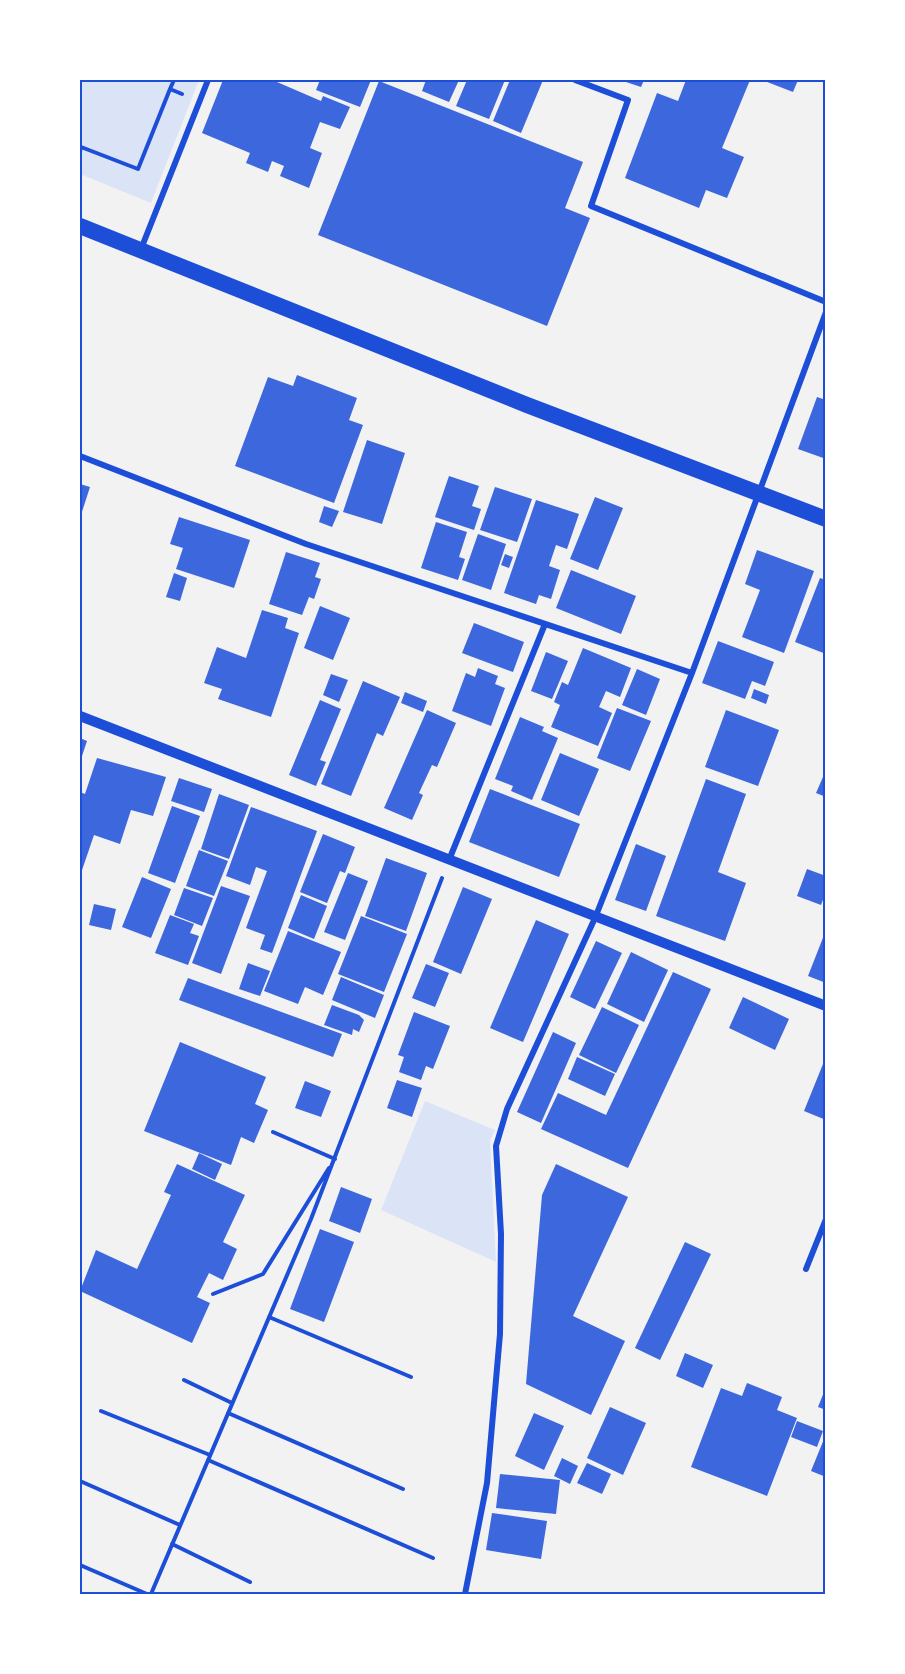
<svg xmlns="http://www.w3.org/2000/svg" width="905" height="1674" font-family="'Space Grotesk',sans-serif">
<style>
.green{fill:#dbe4f7}
.building{fill:#3d67dc}
.lines{fill:none;stroke-linecap:round;stroke-linejoin:round}
.path{stroke:#1d4ed8;stroke-width:4}
.minor{stroke:#1d4ed8;stroke-width:6}
.tertiary{stroke:#1d4ed8;stroke-width:10}
.trunk{stroke:#1d4ed8;stroke-width:16}
.neatline{fill:none;stroke:#1d4ed8;stroke-width:2}
</style>
<rect width="100%" height="100%" fill="#f2f2f2"/>
<!-- green -->
<path class="green" d="M80,80H199L151,203L80,174Z
M425,1101L495,1130L490,1141L496,1262L381,1210Z"/>
<!-- building -->
<path class="building" d="M223,80H278L277,82L321,101L323,96L350,107L340,129L320,122L310,148L322,153L309,188L280,176L284,166L272,161L268,172L246,163L250,153L202,133Z
M320,80H371L360,107L316,90Z
M426,80H459L449,102L422,91Z
M467,80H505L489,119L456,106Z
M510,80H543L521,133L493,121Z
M620,80H644L641,87Z
M686,80H750L722,148L744,157L727,198L706,190L699,208L625,178L657,93L678,101Z
M762,80H798L793,92Z
M379,81L583,162L565,208L590,218L547,326L318,235Z
M297,375L357,398L349,420L363,425L334,503L235,466L268,377L293,386Z
M817,397L826,400V459L798,449Z
M367,440L405,453L382,524L343,512Z
M449,476L479,486L472,506L481,509L474,530L435,517Z
M80,484L90,487L80,518Z
M495,487L532,499L517,542L480,530Z
M595,497L623,508L598,570L570,559Z
M536,500L579,514L567,549L556,545L549,566L560,570L551,599L539,595L536,604L504,593Z
M324,506L339,511L332,527L319,522Z
M179,517L250,540L234,588L176,569L183,548L170,544Z
M436,522L467,532L459,557L465,559L458,580L421,568Z
M478,534L506,544L491,590L462,580Z
M757,550L814,571L784,653L742,637L760,590L745,584Z
M286,552L320,563L315,577L321,579L314,599L309,597L302,615L269,604Z
M505,554L513,557L509,568L501,565Z
M571,570L636,596L621,634L556,608Z
M174,573L187,578L180,601L166,597Z
M820,578L826,580V654L795,642Z
M320,606L350,618L333,660L304,648Z
M262,610L288,618L285,628L299,633L271,717L218,699L222,689L204,683L217,647L246,658Z
M474,623L524,642L513,672L462,653Z
M718,641L774,662L765,686L752,681L745,699L702,683Z
M583,648L631,668L620,697L606,691L599,707L612,713L598,746L551,727L560,705L554,702L562,682L568,685Z
M546,652L568,661L552,699L531,691Z
M478,668L498,676L495,684L505,688L491,726L452,711L466,673L475,677Z
M637,669L660,679L646,715L622,705Z
M331,674L348,680L339,702L323,695Z
M363,681L400,697L383,736L377,733L351,796L321,784Z
M754,689L769,695L766,704L751,698Z
M405,692L427,701L423,712L401,703Z
M320,700L341,709L320,760L326,762L316,786L289,775Z
M617,708L651,721L630,771L597,758Z
M427,710L456,723L437,767L432,765L419,793L423,795L412,820L384,808Z
M726,710L779,730L758,786L705,767Z
M520,717L544,727L542,731L558,738L532,800L511,791L513,786L495,779Z
M80,738L87,741L80,762Z
M560,753L599,769L579,816L541,800Z
M97,758L166,777L153,816L131,810L120,844L94,835L80,876V792L85,794Z
M826,770V797L816,793Z
M179,778L212,789L204,812L171,801Z
M706,779L746,794L718,872L746,883L725,941L656,916Z
M490,789L580,824L559,877L469,842Z
M219,794L249,805L229,859L201,849Z
M172,806L200,816L175,883L148,873Z
M251,807L317,831L272,953L260,949L265,935L246,928L267,871L256,867L250,885L226,876Z
M323,834L355,847L345,873L340,871L327,903L300,892Z
M636,844L666,856L646,911L615,900Z
M199,850L228,861L214,896L186,886Z
M386,858L427,873L406,931L365,916Z
M807,869L826,876V892L821,905L797,896Z
M348,873L368,881L345,940L324,932Z
M142,877L171,889L151,938L122,927Z
M221,886L250,896L221,974L192,963Z
M463,887L492,899L461,974L433,962Z
M184,888L213,898L202,926L174,915Z
M301,895L327,906L314,939L288,928Z
M94,904L116,909L111,930L89,925Z
M170,915L194,924L190,933L199,936L188,965L155,953Z
M361,916L407,934L384,992L338,974Z
M536,920L569,934L523,1042L490,1028Z
M826,930V983L808,976Z
M288,931L341,952L323,995L305,987L298,1004L264,991Z
M596,941L622,953L595,1009L570,997Z
M631,952L668,970L644,1022L607,1004Z
M248,963L270,971L260,996L239,989Z
M426,964L449,973L435,1007L412,998Z
M673,972L711,989L628,1168L541,1129L558,1093L606,1115Z
M341,977L384,995L375,1018L332,1000Z
M188,978L342,1034L333,1057L179,1000Z
M743,997L789,1019L775,1050L729,1028Z
M332,1005L359,1015L364,1020L359,1032L353,1029L352,1035L324,1025Z
M602,1007L639,1025L616,1073L579,1055Z
M414,1012L450,1026L433,1069L426,1066L421,1080L399,1072L404,1057L398,1055Z
M553,1032L576,1043L541,1123L517,1112Z
M180,1042L266,1077L255,1104L268,1110L254,1143L241,1137L231,1165L144,1131Z
M577,1057L615,1074L605,1096L568,1079Z
M825,1059H826V1120L804,1111Z
M397,1080L422,1088L412,1117L387,1108Z
M305,1081L331,1091L321,1117L295,1108Z
M199,1153L222,1164L215,1180L192,1169Z
M177,1164L245,1195L223,1242L237,1249L223,1280L209,1273L197,1297L210,1303L192,1343L80,1291L96,1250L137,1269L171,1195L164,1192Z
M556,1164L628,1197L573,1316L625,1341L591,1415L526,1384L542,1195Z
M341,1187L372,1199L360,1233L329,1221Z
M320,1229L354,1242L324,1322L290,1309Z
M685,1242L711,1254L660,1360L635,1348Z
M685,1353L713,1365L703,1388L676,1376Z
M747,1383L782,1397L777,1410L797,1418L767,1496L691,1467L721,1388L742,1396Z
M826,1387V1410L818,1407Z
M610,1407L646,1423L623,1475L587,1458Z
M534,1413L564,1426L544,1470L515,1456Z
M797,1421L823,1431L817,1447L791,1437Z
M826,1434V1477L811,1471Z
M562,1458L578,1466L570,1484L554,1476Z
M587,1463L611,1474L602,1494L577,1483Z
M500,1474L560,1480L556,1514L496,1508Z
M492,1513L547,1521L541,1559L486,1550Z"/>
<g class="lines">
<!-- path -->
<path class="path" d="M170,89L174,80
M80,151L81,147L138,169L170,89L182,94
M273,1132L335,1159
M213,1294L263,1274L329,1168
M269,1317L411,1377
M184,1380L232,1403
M101,1411L210,1455
M228,1413L403,1489
M208,1460L433,1558
M80,1481L180,1525
M172,1544L250,1582
M80,1565L147,1594
M151,1594L311,1219L442,878"/>
<!-- minor -->
<path class="minor" d="M575,80L628,100L591,206L826,302
M141,249L208,80
M80,456L306,544L692,673L826,312
M449,860L545,624
M806,1269L826,1219
M465,1594L487,1483L500,1334L501,1234L496,1146L507,1109L595,918L692,673"/>
<!-- tertiary -->
<path class="tertiary" d="M80,716L826,1006"/>
<!-- trunk -->
<path class="trunk" d="M80,226L527,405L826,519"/>
</g>
<!-- border -->
<rect width="905" height="1674" fill="none" stroke="#ffffff" stroke-width="162"/>
<rect x="81" y="81" width="743" height="1512" class="neatline"/>
</svg>
